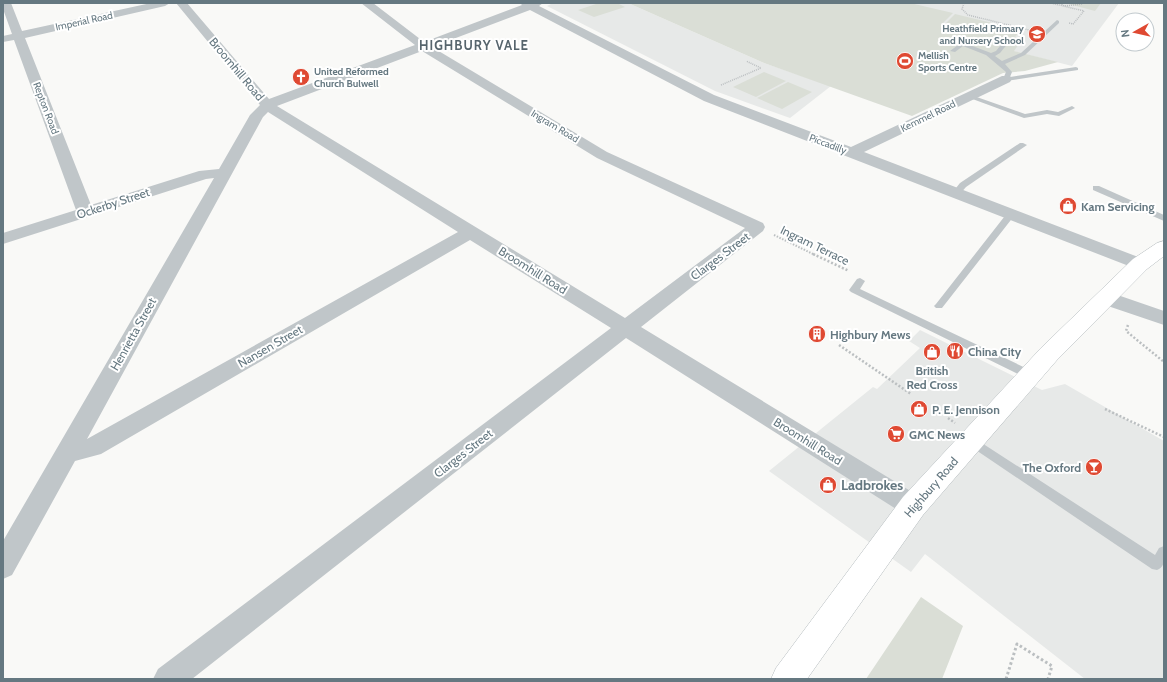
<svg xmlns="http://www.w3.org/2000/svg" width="1167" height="682" font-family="Cabin,sans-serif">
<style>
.built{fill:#e7e9e8}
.green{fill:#daded6}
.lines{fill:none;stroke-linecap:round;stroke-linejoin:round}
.secondary-casing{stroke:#b3babd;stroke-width:1}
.path-far3{stroke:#bbbfc1;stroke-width:1.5;stroke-dasharray:1 1;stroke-linecap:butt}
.path-far2{stroke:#bbbfc1;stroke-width:2;stroke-dasharray:1.5 1.5;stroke-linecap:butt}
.path-far1{stroke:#bbbfc1;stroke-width:2.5;stroke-dasharray:2 2;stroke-linecap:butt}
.path{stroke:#bbbfc1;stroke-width:3;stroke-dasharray:2.5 2.5;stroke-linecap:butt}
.lane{fill:#c0c6c9;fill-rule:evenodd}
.street{fill:#c0c6c9;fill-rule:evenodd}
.secondary{fill:#fff;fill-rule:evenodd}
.labels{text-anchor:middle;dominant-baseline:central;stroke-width:4;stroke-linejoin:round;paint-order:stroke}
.far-street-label{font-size:10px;fill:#657881;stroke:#fff}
.far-poi-label{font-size:10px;font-weight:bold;fill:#657881;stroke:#fff;text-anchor:start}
.street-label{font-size:12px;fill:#657881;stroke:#fff}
.poi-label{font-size:12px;font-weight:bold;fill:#657881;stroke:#fff;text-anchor:start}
.far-district-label{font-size:13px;font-weight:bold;letter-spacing:1px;fill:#57656d;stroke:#fff}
.near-poi-label{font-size:14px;font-weight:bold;fill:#657881;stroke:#fff;text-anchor:start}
</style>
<rect width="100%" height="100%" fill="#f9f9f7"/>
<!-- built -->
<path class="built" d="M553,3H628L764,63L831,86L790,118L715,91L547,6Z
M886,3H1119L1072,66L1013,51L1019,44L879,9Z
M920,330L1042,390L1065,384L1164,441V679H1085L925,554L911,572L769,471L873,387L877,389L920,348L909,341Z"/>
<!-- green -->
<path class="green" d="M599,3H617L625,7L594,17L578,10Z
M628,3H910L953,13L942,24L944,25L955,14L1021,30L1011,42L1019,44L1014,51L1058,62L1025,71L1003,73L912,116L764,63Z
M1065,3H1101L1095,11Z
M764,72L786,81L756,97L733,87Z
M788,82L812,92L782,109L757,98Z
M921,597L963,626L942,679H866Z"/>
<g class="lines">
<defs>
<path id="secondary" d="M1164,241V256L1147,269L1057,360L923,515L807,679H771L776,668L903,497L1041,348L1133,259L1157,243Z"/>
</defs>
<!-- secondary casing -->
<use href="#secondary" class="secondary-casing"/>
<!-- path-far3 -->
<path class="path-far3" d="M964,3L962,9L968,15L1029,30
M1051,3L1084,11L1073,24L1069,23
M1060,3L1064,6L1083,4
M721,85L761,68L746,61"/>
<!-- path-far2 -->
<path class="path-far2" d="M774,235L815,255"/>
<!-- path-far1 -->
<path class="path-far1" d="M813,254L849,271
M1128,325L1126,331L1164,362
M839,345L911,394
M1105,409L1164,437
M948,418L955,423"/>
<!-- path -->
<path class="path" d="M1006,679L1017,644L1052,666L1048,679"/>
<!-- lane -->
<path class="lane" d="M1057,20L1059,21V23L1025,55L1005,64L1012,72L1010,77L1076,67L1078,68V70L1006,81L1003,79L1006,72L986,55L963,46L955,52L950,51L962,42L991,53L996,51L1004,41H1008L1009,42L1000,53L995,56L1002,61L1021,53Z
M967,95H971L1025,114L1047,110L1058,112L1072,106L1075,108L1059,116L1047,114L1024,118L967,97Z
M1020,143H1023L1027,145L966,187L959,195H953L952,193L960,183Z
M1093,186H1099L1164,215V221L1093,190Z
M1011,211L1015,214L1014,216L942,308H936L934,306L936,304L1008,212Z
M860,278L865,281L860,289L1034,372L1035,375L1034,378H1026L851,292L849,290L857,279Z
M971,436L1155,555L1159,548L1164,546C1164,555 1167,566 1157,570L1152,569L967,444L965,441L967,438Z"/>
<!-- street -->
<path class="street" d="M3,3H11L22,31L151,3H170L165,6L25,38L91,205L199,171L219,169L250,115L260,105L176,3H187L269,99L415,45L361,3H373L424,42L522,5L520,3H543L539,6L714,95L851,147L1002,76H1010L1012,79L1010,82L864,152L1146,260L1149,264L1146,268L1140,270L1134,268L704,101L530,10L432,47L607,152L763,223L765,227L763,231L641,327L922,498L925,506L922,514L913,517L904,514L626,338L192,679H153L158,669L611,328L470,240L101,454L75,461L12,575L3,579V541L214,178L206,179L3,244V233L76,210L14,40L3,42V36L12,34L3,9ZM422,51L597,158L745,228L625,318L277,106ZM268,112L458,232L87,439L263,117Z
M1106,291L1164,311V325L1099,303L1097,298L1099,293Z"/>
<!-- secondary -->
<use href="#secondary" class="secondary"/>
</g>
<!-- icons -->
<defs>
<symbol id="school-disc" viewBox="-11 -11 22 22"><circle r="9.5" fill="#df4932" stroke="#fff"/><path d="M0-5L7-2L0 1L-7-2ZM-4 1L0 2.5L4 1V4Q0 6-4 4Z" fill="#fff"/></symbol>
<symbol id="stadium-disc" viewBox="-11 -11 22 22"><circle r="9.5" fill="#df4932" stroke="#fff"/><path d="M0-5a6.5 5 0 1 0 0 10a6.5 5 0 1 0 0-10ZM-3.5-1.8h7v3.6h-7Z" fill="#fff"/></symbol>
<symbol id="church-disc" viewBox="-11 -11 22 22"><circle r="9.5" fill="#df4932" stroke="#fff"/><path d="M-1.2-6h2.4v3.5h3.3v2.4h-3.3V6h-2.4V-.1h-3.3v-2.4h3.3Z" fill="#fff"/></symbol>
<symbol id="shop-disc" viewBox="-11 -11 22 22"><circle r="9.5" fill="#df4932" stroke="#fff"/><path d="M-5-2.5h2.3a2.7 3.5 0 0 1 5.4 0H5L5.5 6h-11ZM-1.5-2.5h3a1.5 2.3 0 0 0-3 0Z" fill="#fff"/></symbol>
<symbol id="building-disc" viewBox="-11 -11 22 22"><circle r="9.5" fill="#df4932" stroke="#fff"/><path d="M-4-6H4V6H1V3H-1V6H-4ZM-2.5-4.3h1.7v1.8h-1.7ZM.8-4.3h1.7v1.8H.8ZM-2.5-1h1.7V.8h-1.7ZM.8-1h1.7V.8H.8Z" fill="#fff"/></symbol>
<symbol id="restaurant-disc" viewBox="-11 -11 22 22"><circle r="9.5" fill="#df4932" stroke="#fff"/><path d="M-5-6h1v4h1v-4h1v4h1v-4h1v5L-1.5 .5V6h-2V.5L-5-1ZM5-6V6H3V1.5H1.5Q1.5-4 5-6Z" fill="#fff"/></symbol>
<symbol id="supermarket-disc" viewBox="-11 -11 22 22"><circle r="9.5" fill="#df4932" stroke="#fff"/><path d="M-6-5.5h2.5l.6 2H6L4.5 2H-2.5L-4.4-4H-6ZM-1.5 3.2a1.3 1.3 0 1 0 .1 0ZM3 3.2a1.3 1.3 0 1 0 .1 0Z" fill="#fff"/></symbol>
<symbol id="bar-disc" viewBox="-11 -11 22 22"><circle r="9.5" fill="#df4932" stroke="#fff"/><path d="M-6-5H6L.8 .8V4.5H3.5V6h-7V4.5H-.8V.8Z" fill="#fff"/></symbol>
</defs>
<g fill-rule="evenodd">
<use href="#school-disc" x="1027" y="24" width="20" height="20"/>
<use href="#stadium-disc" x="895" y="51" width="20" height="20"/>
<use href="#church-disc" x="291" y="67" width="20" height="20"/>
<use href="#shop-disc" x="1058" y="196" width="20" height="20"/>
<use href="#building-disc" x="807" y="324" width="20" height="20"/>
<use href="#restaurant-disc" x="945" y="341" width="20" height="20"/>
<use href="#shop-disc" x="922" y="342" width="20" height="20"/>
<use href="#shop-disc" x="909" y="399" width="20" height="20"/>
<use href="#supermarket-disc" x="886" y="424" width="20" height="20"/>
<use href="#bar-disc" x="1084" y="457" width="20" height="20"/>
<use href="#shop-disc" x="818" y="475" width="20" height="20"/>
</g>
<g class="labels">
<!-- far-street labels -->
<g class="far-street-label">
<text transform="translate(84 21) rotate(-12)">Imperial Road</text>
<text transform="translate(46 108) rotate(69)">Repton Road</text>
<text transform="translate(928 116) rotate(-26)">Kemmel Road</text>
<text transform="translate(555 126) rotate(31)">Ingram Road</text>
<text transform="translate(828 144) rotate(21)">Piccadilly</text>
</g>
<!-- far-poi labels -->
<g class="far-poi-label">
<text x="1024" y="28" text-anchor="end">Heathfield Primary<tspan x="1024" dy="12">and Nursery School</tspan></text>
<text x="918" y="55">Mellish<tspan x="918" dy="12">Sports Centre</tspan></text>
<text x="314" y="71">United Reformed<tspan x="314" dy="12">Church Bulwell</tspan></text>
</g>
<!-- street labels -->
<g class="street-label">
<text transform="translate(237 69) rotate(50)">Broomhill Road</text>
<text transform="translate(113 203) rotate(-18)">Ockerby Street</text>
<text transform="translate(815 245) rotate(26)">Ingram Terrace</text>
<text transform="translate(720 256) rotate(-37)">Clarges Street</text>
<text transform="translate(533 270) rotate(32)">Broomhill Road</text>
<text transform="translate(133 334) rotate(-61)">Henrietta Street</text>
<text transform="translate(270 346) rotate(-30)">Nansen Street</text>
<text transform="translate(808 441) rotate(32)">Broomhill Road</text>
<text transform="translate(463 453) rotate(-38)">Clarges Street</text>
<text transform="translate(931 487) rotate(-49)">Highbury Road</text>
</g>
<!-- poi labels -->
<g class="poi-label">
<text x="1081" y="206">Kam Servicing</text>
<text x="830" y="334">Highbury Mews</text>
<text x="968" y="351">China City</text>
<text x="932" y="370" text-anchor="middle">British<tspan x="932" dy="14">Red Cross</tspan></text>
<text x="932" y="409">P. E. Jennison</text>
<text x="909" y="434">GMC News</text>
<text x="1081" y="467" text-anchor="end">The Oxford</text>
</g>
<!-- far-district labels -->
<g class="far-district-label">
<text x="474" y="45">HIGHBURY VALE</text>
</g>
<!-- near-poi labels -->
<g class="near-poi-label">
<text x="841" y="485">Ladbrokes</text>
</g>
</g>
<!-- border -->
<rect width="1167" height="682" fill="none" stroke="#657881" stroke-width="8"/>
<!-- north arrow -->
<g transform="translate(1135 32) rotate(262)"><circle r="19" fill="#ffffff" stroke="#c1c9cd"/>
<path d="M0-3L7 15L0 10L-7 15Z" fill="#df4932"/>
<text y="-6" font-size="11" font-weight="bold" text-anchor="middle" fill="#657881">N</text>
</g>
</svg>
